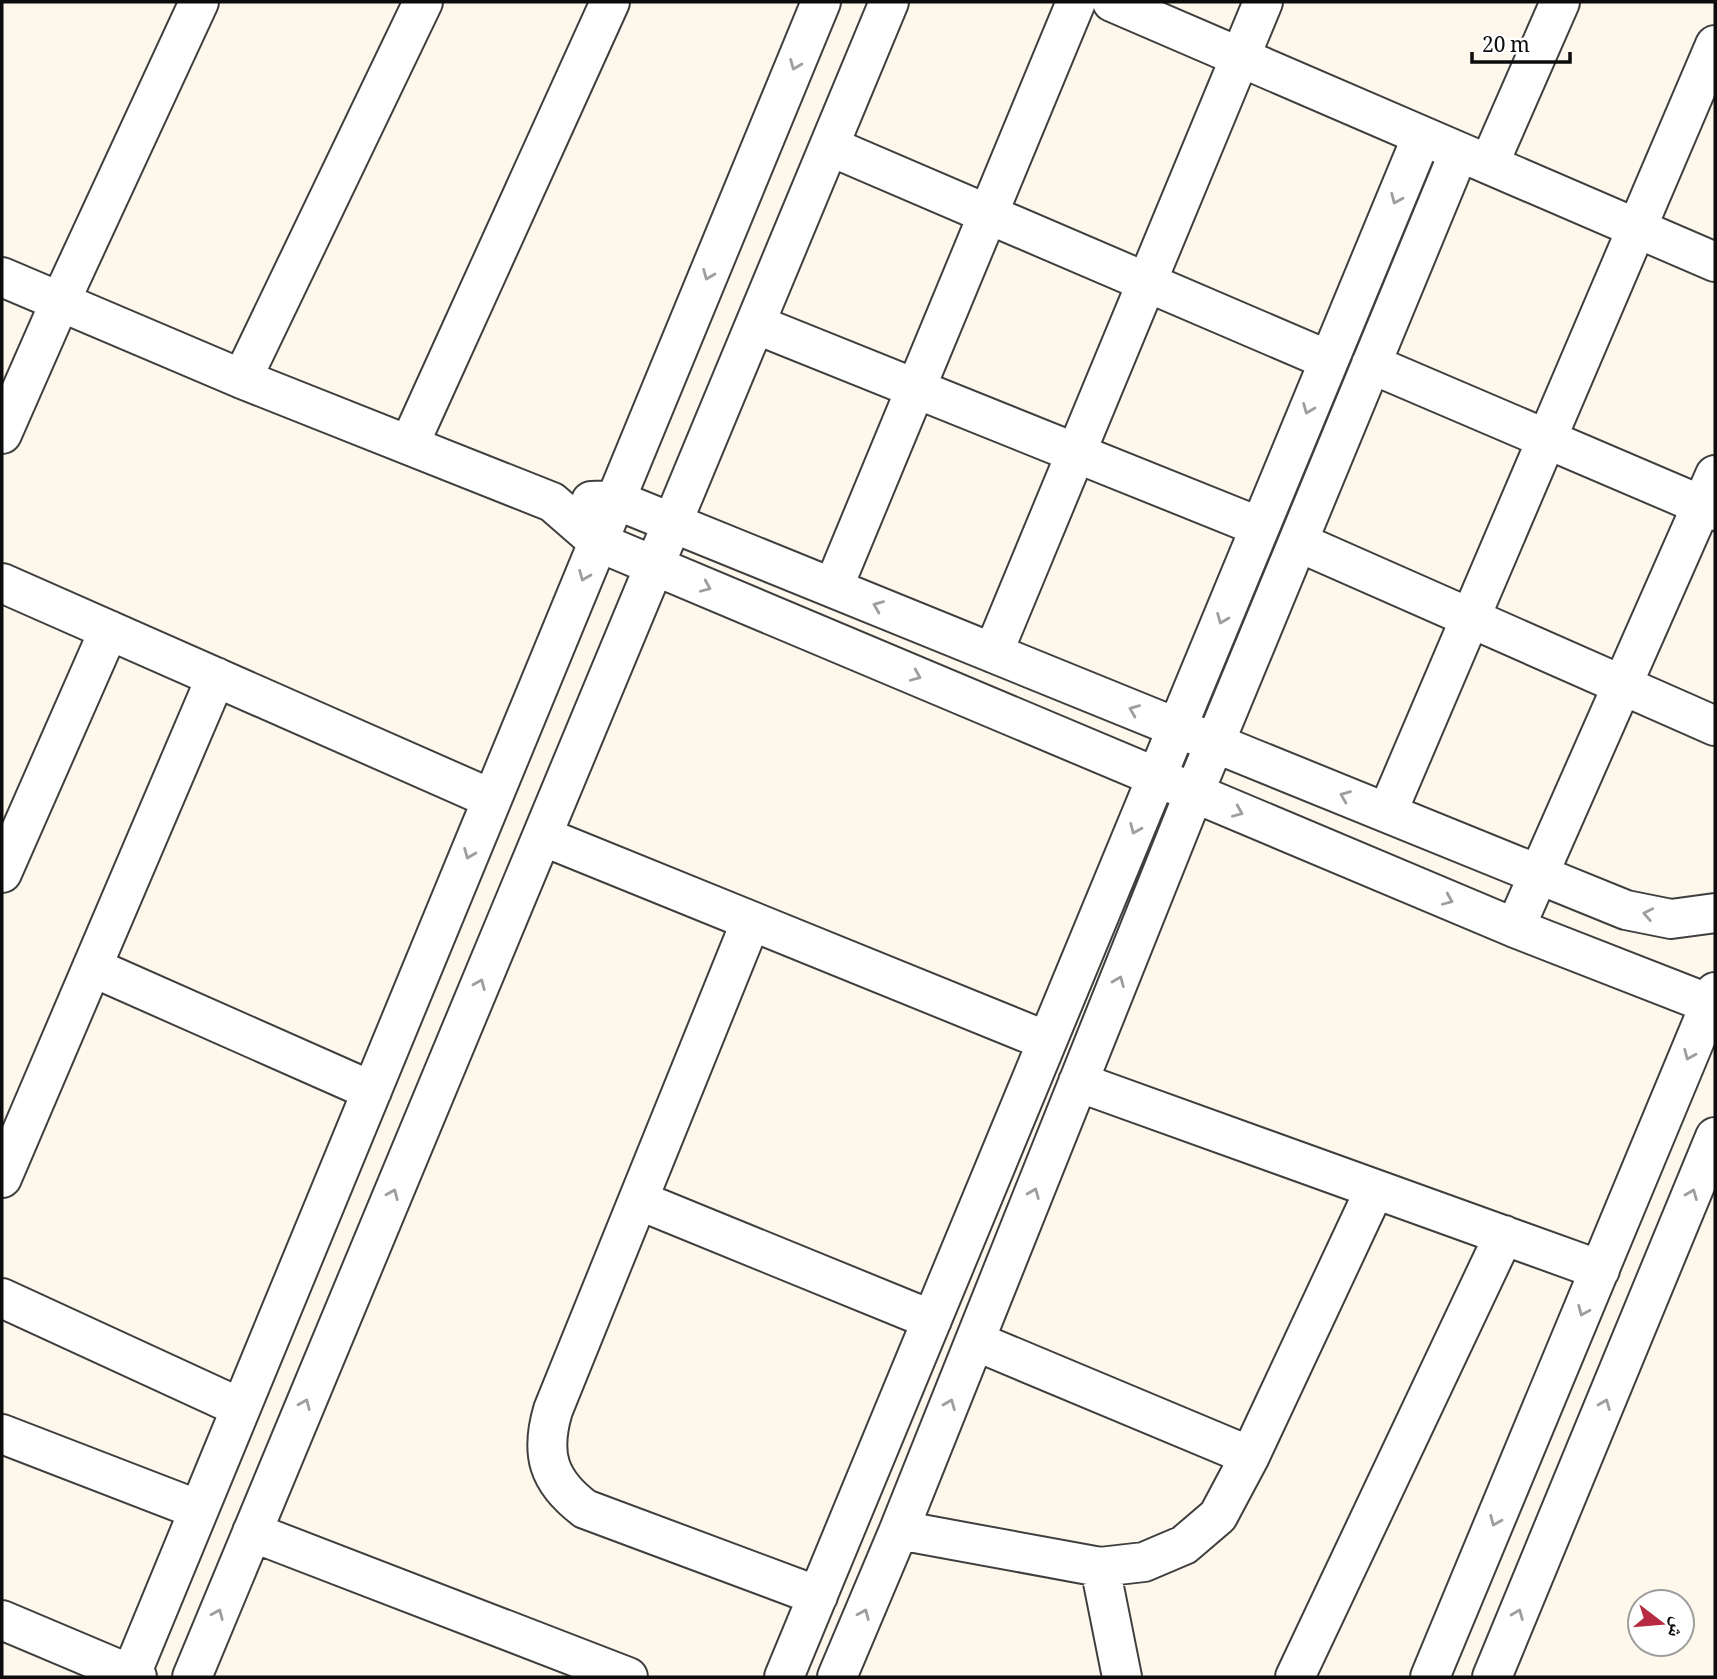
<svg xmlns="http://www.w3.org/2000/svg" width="1717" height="1679" font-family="Georgia,'Noto Naskh Arabic',serif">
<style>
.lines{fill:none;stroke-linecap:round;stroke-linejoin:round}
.minor-casing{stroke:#3f3f3f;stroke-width:42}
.minor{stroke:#fff;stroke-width:38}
.oneway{stroke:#9e9e9e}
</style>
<rect width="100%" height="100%" fill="#fef8ec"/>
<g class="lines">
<defs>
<path id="minor" d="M1112,2L1715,262
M829,146L1328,360
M1489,164L1560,2
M2,277L242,379L552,502L598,542L1515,928L1715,1006
M755,324L1260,527
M1371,364L1715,511
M242,379L423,2
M2,434L60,302L199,2
M409,445L610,2
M591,501L616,500L1626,910L1671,919L1715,913
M1298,542L1715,726
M2,583L492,799
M833,588L1076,2
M993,653L1263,2
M1387,813L1715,45
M542,836L1047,1041
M2,873L109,630
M751,921L553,1410C540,1454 548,1481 585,1509L818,1596
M1515,928L1715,475
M92,967L372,1091
M1078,1082L1600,1270
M2,1178L216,677
M638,1200L932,1320
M2,1298L241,1408
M975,1341L1250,1456
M2,1434L199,1510
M899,1530L1100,1567L1144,1562L1184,1545L1218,1516L1250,1456L1375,1189
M252,1532L628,1677
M1100,1567L1122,1677
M2,1620L137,1677
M130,1677L821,2
M192,1677L889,2
M784,1677L1422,136
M837,1677L899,1530L1194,793L1459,152
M1295,1677L1504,1235
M1430,1677L1715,992
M1492,1677L1715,1137"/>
</defs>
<!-- minor casing -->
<use href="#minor" class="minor-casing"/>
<!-- minor -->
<use href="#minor" class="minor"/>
</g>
<!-- one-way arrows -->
<defs><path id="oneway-chevron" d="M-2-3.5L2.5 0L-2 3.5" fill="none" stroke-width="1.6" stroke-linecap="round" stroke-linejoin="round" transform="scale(1.75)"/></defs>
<g class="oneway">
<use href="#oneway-chevron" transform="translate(795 65) rotate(112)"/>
<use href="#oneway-chevron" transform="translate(1396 199) rotate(113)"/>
<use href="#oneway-chevron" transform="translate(708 275) rotate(112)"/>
<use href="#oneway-chevron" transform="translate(1308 409) rotate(112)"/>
<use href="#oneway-chevron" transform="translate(584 576) rotate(112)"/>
<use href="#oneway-chevron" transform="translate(706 587) rotate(23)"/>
<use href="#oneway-chevron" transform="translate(878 606) rotate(-158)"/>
<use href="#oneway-chevron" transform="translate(1222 619) rotate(112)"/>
<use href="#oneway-chevron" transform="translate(916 676) rotate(23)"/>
<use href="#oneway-chevron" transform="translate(1134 710) rotate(-158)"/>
<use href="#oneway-chevron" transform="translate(1345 796) rotate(-158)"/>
<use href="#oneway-chevron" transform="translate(1238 812) rotate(23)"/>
<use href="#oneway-chevron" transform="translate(1135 829) rotate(113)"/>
<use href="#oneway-chevron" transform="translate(469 854) rotate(112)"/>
<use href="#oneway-chevron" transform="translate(1448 900) rotate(23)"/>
<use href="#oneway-chevron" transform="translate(1648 914) rotate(-169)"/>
<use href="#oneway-chevron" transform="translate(1119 981) rotate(-68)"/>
<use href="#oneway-chevron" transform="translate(480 984) rotate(-67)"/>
<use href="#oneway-chevron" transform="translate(1689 1055) rotate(113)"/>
<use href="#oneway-chevron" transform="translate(1034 1193) rotate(-68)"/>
<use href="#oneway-chevron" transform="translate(393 1194) rotate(-67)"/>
<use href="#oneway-chevron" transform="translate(1692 1194) rotate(-68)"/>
<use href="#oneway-chevron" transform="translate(1583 1311) rotate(113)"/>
<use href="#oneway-chevron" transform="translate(305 1404) rotate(-67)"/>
<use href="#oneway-chevron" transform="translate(950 1404) rotate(-68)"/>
<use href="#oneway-chevron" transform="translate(1605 1404) rotate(-68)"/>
<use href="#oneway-chevron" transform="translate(1495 1521) rotate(113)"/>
<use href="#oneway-chevron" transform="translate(218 1614) rotate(-67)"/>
<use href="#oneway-chevron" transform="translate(864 1614) rotate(-67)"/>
<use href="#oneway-chevron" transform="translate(1518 1614) rotate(-68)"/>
</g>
<!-- border -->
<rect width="1717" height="1679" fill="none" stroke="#0c0c0c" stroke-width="7"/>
<!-- north arrow -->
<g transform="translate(1661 1623) rotate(106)"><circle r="33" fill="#ffffff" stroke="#9e9e9e" stroke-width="2"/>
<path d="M0-5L12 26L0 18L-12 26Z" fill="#b62a42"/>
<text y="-10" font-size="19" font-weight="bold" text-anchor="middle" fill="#0c0c0c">ش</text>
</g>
<!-- scale -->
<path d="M1472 52v10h98v-10" fill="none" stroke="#0c0c0c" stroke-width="3.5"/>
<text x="1482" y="52" font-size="21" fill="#0c0c0c" stroke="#ffffff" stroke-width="5" paint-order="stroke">20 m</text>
</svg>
